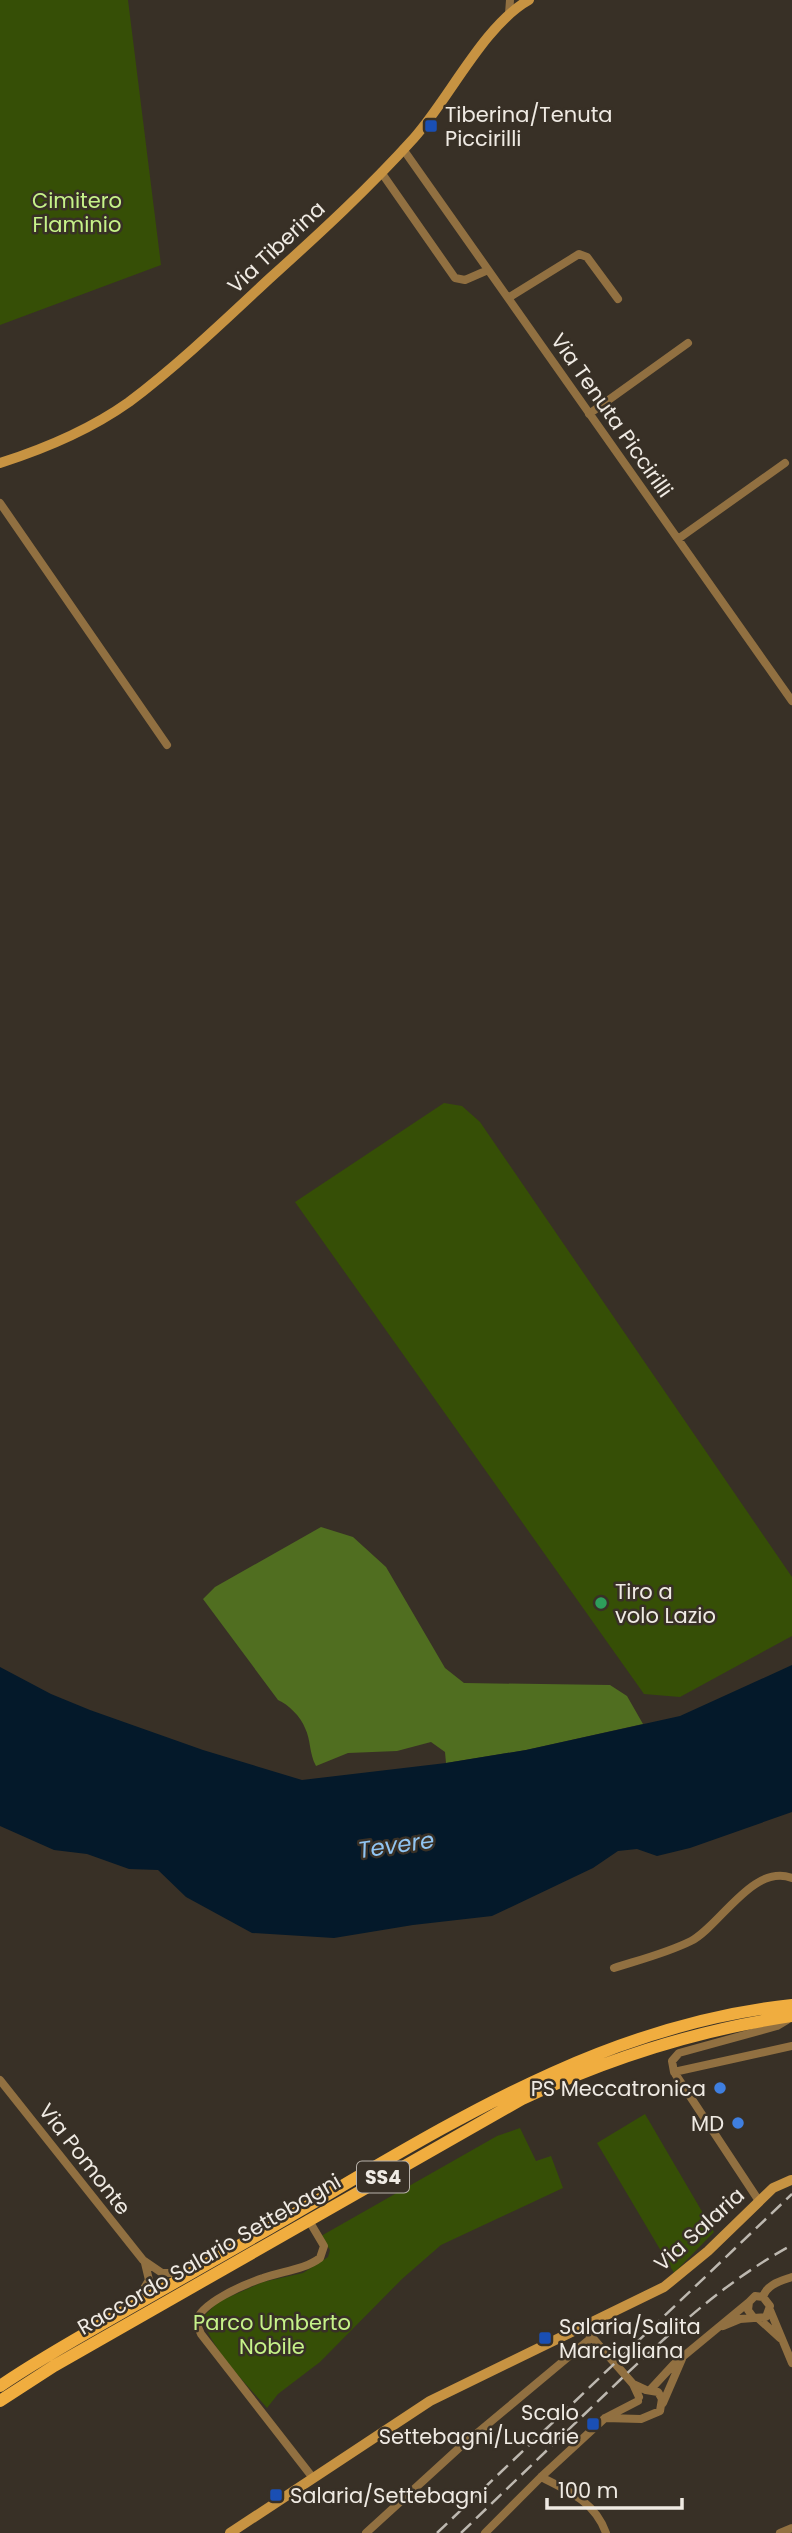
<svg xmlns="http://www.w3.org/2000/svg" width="792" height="2533" font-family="Poppins,sans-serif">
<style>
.green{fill:#364f06}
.forest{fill:#506e20}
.water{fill:#04192a}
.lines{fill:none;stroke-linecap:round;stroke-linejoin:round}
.street{stroke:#917041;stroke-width:8}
.secondary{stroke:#c79342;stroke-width:10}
.primary{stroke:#f0ad3f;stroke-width:12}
.rail{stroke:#bdb8b0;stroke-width:2.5;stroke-dasharray:14 7;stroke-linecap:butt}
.transit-dot{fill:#1a4fb4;stroke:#383026;stroke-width:2.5}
.leisure-dot{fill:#2e9e5b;stroke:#383026;stroke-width:2.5}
.shop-dot{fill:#3f7fe0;stroke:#383026;stroke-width:2.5}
.labels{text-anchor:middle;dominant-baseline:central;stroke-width:5;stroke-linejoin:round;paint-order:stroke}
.shield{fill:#383026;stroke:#b8b2aa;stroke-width:2}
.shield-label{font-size:19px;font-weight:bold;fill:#efeae3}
.poi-label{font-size:21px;fill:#efeae3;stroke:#383026;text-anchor:start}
.park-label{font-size:21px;fill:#c6f289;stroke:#383026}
.street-label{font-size:21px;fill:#efeae3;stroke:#383026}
.water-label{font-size:23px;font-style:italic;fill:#91c5f2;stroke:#383026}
</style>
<rect width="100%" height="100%" fill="#383026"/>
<!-- green -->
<path class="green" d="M0,0H128L161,265L0,325Z
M444,1103L462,1106L480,1122L792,1577V1636L680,1697L644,1694L295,1202Z
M645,2114L714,2232L674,2273L597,2143Z
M520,2128L536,2161L551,2156L563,2188L441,2245L402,2279L320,2362L278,2394L267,2408C250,2388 203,2341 204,2316L218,2302L263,2282L303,2273L328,2257L330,2250L321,2236L497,2136Z"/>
<!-- forest -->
<path class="forest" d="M321,1527L353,1537L386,1567L445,1668L464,1683L610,1685L627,1696L643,1724L526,1750L446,1763L445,1752L431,1742L397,1751L348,1753L316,1766C309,1753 311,1740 305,1728C301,1717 288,1704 278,1700L203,1599L215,1587Z"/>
<!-- water -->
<path class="water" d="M792,1665V1812L690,1848L657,1856L637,1849L618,1851L593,1868L492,1916L413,1925L334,1938L252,1933L186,1897L158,1870L129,1869L87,1854L54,1850L0,1826V1667L51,1694L90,1710L203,1750L302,1780L446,1763L526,1750L680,1716Z"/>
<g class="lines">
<!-- street -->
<path class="street" d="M509,14L510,0
M403,149L792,701
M381,172L455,278L465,280L488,270
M508,298L579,254L587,257L618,299
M589,414L688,343
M0,503L167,745
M678,539L785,463
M614,1968C639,1960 667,1953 691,1941C720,1926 753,1863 792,1878
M674,2072L792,2046
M0,2080L143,2260L162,2273H185
M759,2201L674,2072L672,2061L679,2053L777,2026L787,2020
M308,2219L324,2246L320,2258C304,2270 282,2271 263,2278C245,2284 200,2303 196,2322L201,2334L313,2478
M763,2297C767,2284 781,2281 792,2277
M136,2302L149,2280L145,2263
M770,2310L792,2363
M759,2319L780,2338
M723,2326L740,2319L766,2317L770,2306L763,2297L755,2296L749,2302L748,2310L753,2317
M583,2327L633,2384L639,2397
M650,2390L674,2364L749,2302
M663,2403L682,2359
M605,2418L641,2419L660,2411L662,2399L658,2392L646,2390L633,2384
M541,2477C569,2491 595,2502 606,2533
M366,2533L458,2449L591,2338
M485,2533L541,2477L605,2418L638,2401
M780,2533L792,2528"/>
<!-- secondary -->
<path class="secondary" d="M0,463C44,449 91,429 129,402C177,366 225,320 269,279C319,234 369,188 414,138C449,99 484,25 529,0
M230,2533L430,2401L664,2287L708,2251L773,2188L791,2180"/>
<!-- primary -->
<path class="primary" d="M0,2386C35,2362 72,2341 109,2320C163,2289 216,2259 270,2228C437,2132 596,2025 792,2005
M0,2401L54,2366L522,2099C609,2058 697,2030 792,2016"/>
<!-- rail -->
<path class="rail" d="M437,2533L792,2194
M461,2533C514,2482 567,2431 620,2380C673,2330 727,2280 792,2245"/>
</g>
<!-- markers -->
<g class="transit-dot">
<rect x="424" y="119" width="14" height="14" rx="3.5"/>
<rect x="538" y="2331" width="14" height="14" rx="3.5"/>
<rect x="586" y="2417" width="14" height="14" rx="3.5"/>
<rect x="269" y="2488" width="14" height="14" rx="3.5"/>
</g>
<circle class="leisure-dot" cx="601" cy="1603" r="7"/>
<g class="shop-dot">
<circle cx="720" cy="2088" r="7"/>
<circle cx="738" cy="2123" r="7"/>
</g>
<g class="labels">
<!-- shield labels -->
<rect class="shield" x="357" y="2161.5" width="52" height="31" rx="5"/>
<g class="shield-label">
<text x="383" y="2177">SS4</text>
</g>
<!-- poi labels -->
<g class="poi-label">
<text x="445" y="114">Tiberina/Tenuta<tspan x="445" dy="24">Piccirilli</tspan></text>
<text x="615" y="1591">Tiro a<tspan x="615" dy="24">volo Lazio</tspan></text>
<text x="706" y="2088" text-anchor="end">PS Meccatronica</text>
<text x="724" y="2123" text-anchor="end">MD</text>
<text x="559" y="2326">Salaria/Salita<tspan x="559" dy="24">Marcigliana</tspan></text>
<text x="579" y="2412" text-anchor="end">Scalo<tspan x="579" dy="24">Settebagni/Lucarie</tspan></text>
<text x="290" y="2495">Salaria/Settebagni</text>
</g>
<!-- park labels -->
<g class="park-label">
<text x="77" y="200">Cimitero<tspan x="77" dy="24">Flaminio</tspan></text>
<text x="272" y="2322">Parco Umberto<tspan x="272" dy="24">Nobile</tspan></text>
</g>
<!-- street labels -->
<g class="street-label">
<text transform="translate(276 247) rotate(-43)">Via Tiberina</text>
<text transform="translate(612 415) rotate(55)">Via Tenuta Piccirilli</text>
<text transform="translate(85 2159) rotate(52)">Via Pomonte</text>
<text transform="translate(699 2229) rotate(-42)">Via Salaria</text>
<text transform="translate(209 2254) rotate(-30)">Raccordo Salario Settebagni</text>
</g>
<!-- water labels -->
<g class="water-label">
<text transform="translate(396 1845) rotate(-8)">Tevere</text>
</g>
</g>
<!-- scale -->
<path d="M547 2498v10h135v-10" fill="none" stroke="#efeae3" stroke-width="3.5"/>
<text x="558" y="2498" font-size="21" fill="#efeae3" stroke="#383026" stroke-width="5" paint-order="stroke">100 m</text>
</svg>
